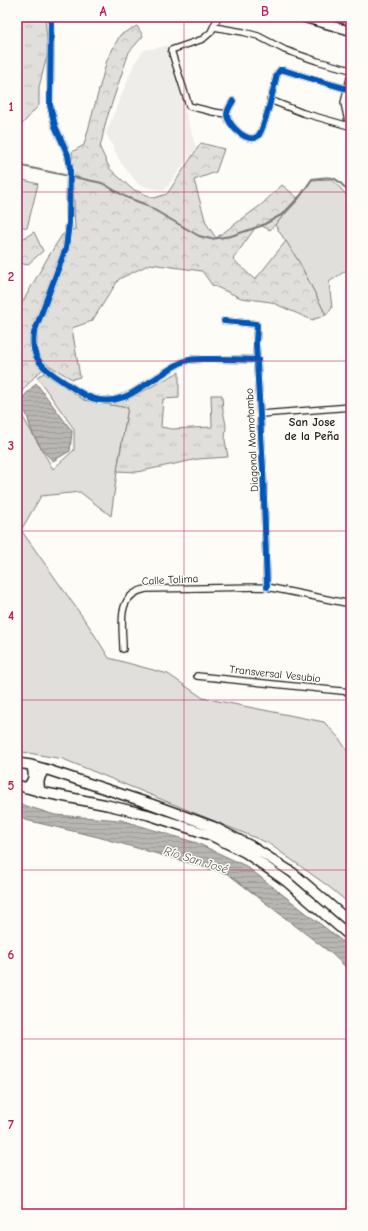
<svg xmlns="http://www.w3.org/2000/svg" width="368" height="1231" font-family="'Comic Neue',sans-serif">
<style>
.built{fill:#eeede9}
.grass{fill:#e0dfdb;stroke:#7e7e7c}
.forest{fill:url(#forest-crowns);stroke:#7e7e7c}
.park{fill:url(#park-tufts);stroke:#7e7e7c}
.water{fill:url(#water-rules);stroke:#797876}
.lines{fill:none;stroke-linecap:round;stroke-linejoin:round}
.stream{stroke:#797876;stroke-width:2}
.street-casing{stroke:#1c1c1c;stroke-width:8}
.secondary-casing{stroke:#1c1c1c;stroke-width:11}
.primary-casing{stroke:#1c1c1c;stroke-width:12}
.street{stroke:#fdfcf7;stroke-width:5.5}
.secondary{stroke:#fdfcf7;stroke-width:8}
.primary{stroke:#fdfcf7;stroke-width:9}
.cycleway-casing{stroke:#fdfcf7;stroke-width:8}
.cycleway{stroke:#0057b8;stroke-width:6}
.grid{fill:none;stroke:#c2185b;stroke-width:1;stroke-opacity:0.55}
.labels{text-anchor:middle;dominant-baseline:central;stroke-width:3;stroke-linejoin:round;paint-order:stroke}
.street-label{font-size:11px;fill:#1c1c1c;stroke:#fdfcf7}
.neighbourhood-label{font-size:12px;font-weight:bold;fill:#1c1c1c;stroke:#fdfcf7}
.water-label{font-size:12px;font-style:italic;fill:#5a5a58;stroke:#fdfcf7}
.neatline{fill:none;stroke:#c2185b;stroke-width:1.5}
.grid-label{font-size:13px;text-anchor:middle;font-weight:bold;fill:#c2185b}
</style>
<defs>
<pattern id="forest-crowns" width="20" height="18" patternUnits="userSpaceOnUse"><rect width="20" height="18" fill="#e0dfdb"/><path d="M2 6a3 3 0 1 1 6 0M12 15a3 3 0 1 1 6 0" fill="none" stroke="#c0bfbb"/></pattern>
<pattern id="park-tufts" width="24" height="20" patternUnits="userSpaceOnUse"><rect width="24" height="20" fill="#e0dfdb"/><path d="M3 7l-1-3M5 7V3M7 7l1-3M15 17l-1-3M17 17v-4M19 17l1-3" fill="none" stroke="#c0bfbb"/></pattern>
<pattern id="water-rules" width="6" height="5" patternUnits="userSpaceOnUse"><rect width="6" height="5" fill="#b7b6b2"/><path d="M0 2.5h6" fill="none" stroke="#9d9c98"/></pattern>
</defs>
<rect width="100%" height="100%" fill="#fdfcf7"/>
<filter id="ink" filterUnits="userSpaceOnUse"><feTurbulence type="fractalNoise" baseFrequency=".025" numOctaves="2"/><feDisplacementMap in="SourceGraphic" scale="8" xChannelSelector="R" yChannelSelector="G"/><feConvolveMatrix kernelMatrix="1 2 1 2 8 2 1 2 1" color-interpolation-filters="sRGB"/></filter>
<g filter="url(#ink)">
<!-- built -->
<path class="built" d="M167,46L196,148L164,191L139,185L121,163L106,133L135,62L144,50Z"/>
<!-- grass -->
<path class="grass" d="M17,178L38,184L27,228L17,225Z
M332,179L351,200V267L329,282L332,308L326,315L299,262L275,225L299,199L312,180Z
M44,373L84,400L128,408L119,458L111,516L80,492L41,496L21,530L89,626L109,658L168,674L203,698L324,722L338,737L351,756V905L328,886L268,843L63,759L17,751V407L53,469L74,450V429L37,377Z"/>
<!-- forest -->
<path class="forest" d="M137,26L143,36L129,52L106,121L100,148L110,169L132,189L154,198L167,194L201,143L224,149L216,172L194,180L206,223L216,238L261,205L282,185L299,199L270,230L258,224L233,259L255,280L286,241L299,262L326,315L312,320L271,302L241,298L212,285L202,271L150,264L119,279L92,321L72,328L80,377L72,379L48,365L35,376L17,397V312L48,257L62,235L75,229L72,152L84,145L107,60L120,35Z
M34,232L43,251L27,265L17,262V242Z"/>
<!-- park -->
<path class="park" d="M17,17H45L48,52L39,87V105L17,130Z
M179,372V398L163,399L161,427L172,429L212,427L211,395H222L223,411L226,425L225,440L228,457L198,459L137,472L117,471L128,408L84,400L111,401L132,397Z"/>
<!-- water -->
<path class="water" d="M36,383L72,431L70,451L53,461C43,452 36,441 31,429C26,415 29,414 17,404Z
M17,803L55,815L121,820L197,843L246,866L351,948V972L332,954L228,874L98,837L17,818Z"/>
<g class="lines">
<!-- stream -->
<path class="stream" d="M17,165L102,183L126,197L144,204L199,236L211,239L231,236L261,226L283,214L301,195L312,179C334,175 337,177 351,195"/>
<defs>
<path id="street" d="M51,17L50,105L55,126L68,155L70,168L69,223L66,248L34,333C31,354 38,364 55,376C78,391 95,408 124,397C132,395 147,383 156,378C165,373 174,365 185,361C193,358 203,359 212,359C227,359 243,359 258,360
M218,17L211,32L203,39L171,50L189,106L213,112L227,114
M214,27L243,32L258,36L285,50L317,61L351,70
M270,100L303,113L349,126
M233,101C231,104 227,111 227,115C228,125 248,145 258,136C265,129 274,86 277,74L280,70H283L316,80L351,90
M351,128L349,126L344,103L351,74
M224,321L256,324L257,325L256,344L263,470L267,587
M261,414L351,407
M123,649C123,625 115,595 146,589L267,587L351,604
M197,676L351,692"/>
<path id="secondary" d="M301,17L351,31"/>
<path id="primary" d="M17,763L31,765L45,769L151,804L214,827L251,846L293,873L351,923
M17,785L41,792L107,805L149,815L210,835L246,853L286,881L351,937
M26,788C34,782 35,774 31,765
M41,792C37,784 39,776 45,769"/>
</defs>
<!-- street casing -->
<use href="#street" class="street-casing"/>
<!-- secondary casing -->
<use href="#secondary" class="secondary-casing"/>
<!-- primary casing -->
<use href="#primary" class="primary-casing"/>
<!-- street -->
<use href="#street" class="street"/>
<!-- secondary -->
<use href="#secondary" class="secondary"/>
<!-- primary -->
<use href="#primary" class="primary"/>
<defs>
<path id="cycleway" d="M51,17L50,105L55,126L68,155L70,168L69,223L66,248L34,333C31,354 38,364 55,376C78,391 95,408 124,397C132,395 147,383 156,378C165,373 174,365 185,361C193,358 203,359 212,359C227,359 243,359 258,360
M233,101C231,104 227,111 227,115C228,125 248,145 258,136C265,129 274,86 277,74L280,70H283L316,80L351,90
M224,321L256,324L257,325L256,344L263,470L267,587"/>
</defs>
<!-- cycleway casing -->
<use href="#cycleway" class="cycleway-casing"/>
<!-- cycleway -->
<use href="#cycleway" class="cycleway"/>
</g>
</g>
<!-- grid -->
<path class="grid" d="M184,17V1214M17,192H351M17,361H351M17,531H351M17,700H351M17,870H351M17,1039H351"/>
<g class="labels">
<!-- street labels -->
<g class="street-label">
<text transform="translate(252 440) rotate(-93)">Diagonal Momotombo</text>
<text transform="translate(170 580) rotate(-3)">Calle Tolima</text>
<text transform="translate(275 674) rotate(6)">Transversal Vesubio</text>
</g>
<!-- neighbourhood labels -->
<g class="neighbourhood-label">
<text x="312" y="422">San Jose<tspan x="312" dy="14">de la Peña</tspan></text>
</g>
<!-- water labels -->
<g class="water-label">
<text transform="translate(196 860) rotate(17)">Río San José</text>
</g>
</g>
<!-- margin -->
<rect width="368" height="1231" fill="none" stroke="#fdfcf7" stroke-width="44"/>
<rect x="22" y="22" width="324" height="1187" class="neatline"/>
<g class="grid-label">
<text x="103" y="16">A</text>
<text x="265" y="16">B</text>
<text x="11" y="111">1</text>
<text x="11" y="281">2</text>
<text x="11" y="450">3</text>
<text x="11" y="620">4</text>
<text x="11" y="790">5</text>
<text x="11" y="959">6</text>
<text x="11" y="1129">7</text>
</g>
</svg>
